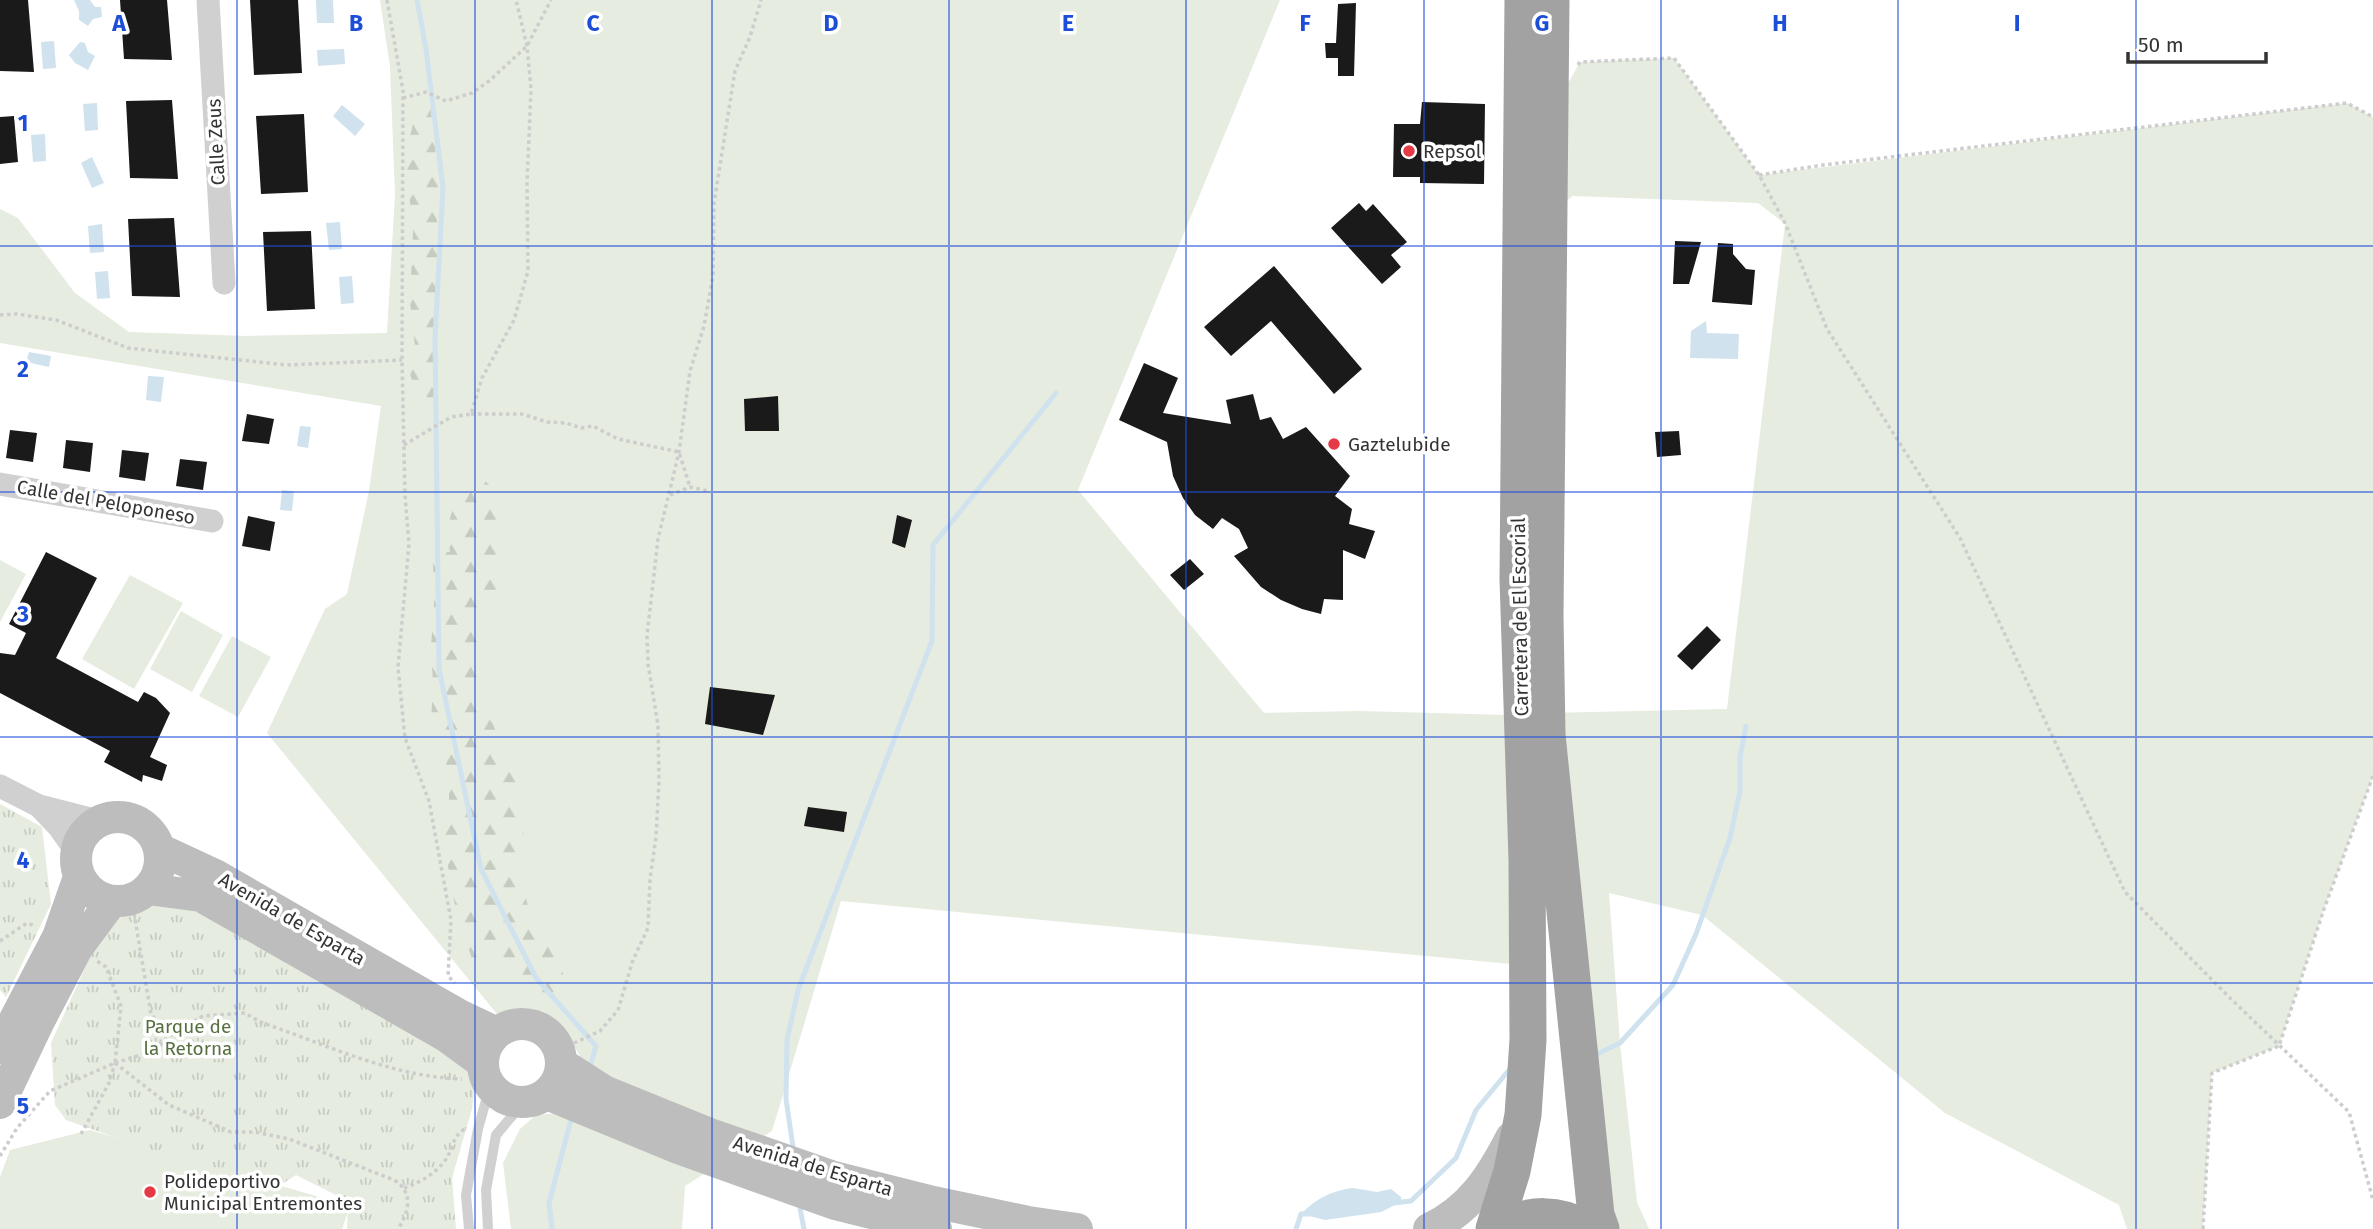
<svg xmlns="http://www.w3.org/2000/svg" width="2373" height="1229" font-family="'Fira Sans',sans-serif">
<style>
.green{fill:#e6ecdf}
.forest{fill:url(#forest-firs)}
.park{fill:url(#park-tufts)}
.water{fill:#cfe2ee}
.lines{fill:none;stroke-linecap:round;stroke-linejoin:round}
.stream{stroke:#cfe2ee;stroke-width:5}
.building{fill:#1a1a1a}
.path{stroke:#cdcdcd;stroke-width:3.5;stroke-dasharray:3.5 3.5;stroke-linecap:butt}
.service{stroke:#d0d0d0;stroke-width:10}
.minor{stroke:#d0d0d0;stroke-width:23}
.secondary{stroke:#bdbdbd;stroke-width:32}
.trunk{stroke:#a2a2a2;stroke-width:37}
.grid{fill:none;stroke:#1d4ed8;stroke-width:2;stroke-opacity:0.55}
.poi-dot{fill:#e63946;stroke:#fff;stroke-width:2.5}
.labels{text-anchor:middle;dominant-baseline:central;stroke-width:7;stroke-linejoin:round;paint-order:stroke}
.street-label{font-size:19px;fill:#333;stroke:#fff}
.poi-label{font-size:19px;fill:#333;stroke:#fff;text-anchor:start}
.park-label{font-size:19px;fill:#56703f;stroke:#fff}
.grid-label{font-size:23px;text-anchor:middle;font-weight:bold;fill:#1d4ed8;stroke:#fff;stroke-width:7;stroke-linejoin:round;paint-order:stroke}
</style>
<defs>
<pattern id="forest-firs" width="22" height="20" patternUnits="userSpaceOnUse" patternTransform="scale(1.75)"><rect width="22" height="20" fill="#e6ecdf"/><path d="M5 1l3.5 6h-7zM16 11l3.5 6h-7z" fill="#c6cbc0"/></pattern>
<pattern id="park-tufts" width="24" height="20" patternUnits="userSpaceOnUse" patternTransform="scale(1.75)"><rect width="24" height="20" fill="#e6ecdf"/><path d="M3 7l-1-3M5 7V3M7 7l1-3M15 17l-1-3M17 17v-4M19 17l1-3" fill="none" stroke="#c6cbc0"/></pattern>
</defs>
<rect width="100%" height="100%" fill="#fff"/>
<!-- green -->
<path class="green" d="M380,0H1280L1078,490L1264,713L1359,711L1509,715L1511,964L841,901L772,1131L685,1186L682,1229H511L503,1163L520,1129L536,1115L560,1113L580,1056C557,1015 545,1008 497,1014L267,733L325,609L347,594L369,491L381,406L0,343V209L18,218L75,293L129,332L247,336L387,333L395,194L390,67Z
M1674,58L1759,175L2347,103L2373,117V776L2324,909L2279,1046L2212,1073L2203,1229H2127L2119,1205L1945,1113L1702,915L1609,893L1620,1043L1637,1202L1649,1229H1601L1546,713L1727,709L1785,224L1758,203L1573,196L1549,213L1562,94L1580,62Z
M0,560L26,574L0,622Z
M130,575L183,603L134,689L82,659Z
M181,611L223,635L192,692L150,669Z
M232,636L271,657L238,717L199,696Z
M90,1130L350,1206L342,1229H0V1177L10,1150Z"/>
<!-- forest -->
<path class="forest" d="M426,99L431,110L439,184L437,221L447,318L441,333L444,399L432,406L424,394L415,390L409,370L416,355L410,302L413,232L405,152L412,129L414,104Z
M478,473L492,488L502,512L496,544L500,591L478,633L481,707L493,724L506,756L520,776L516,788L525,822L521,852V878L534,931L549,935L559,950L565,986L543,999L522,983L516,966L498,954L474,964L457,917L443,839L449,820V779L444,754L431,722L433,683L431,646L434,608L433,560L440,551L450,552C443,515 456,502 478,473Z"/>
<!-- park -->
<path class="park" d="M0,804L42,827L51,904L6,997L0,990Z
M166,903L191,904L467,1066L475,1083L472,1109L452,1178L456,1229H347L348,1201L296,1175L270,1192L66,1120L55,1105L51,1043L103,928C123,913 141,907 166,903Z"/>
<!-- water -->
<path class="water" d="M74,0H90L95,7H101L102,17L93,19L88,26L79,20V11Z
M316,0H333L334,23H317Z
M54,41L56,68L43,69L41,42Z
M80,42L85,43L88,52L95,56L88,70L75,63L69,55Z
M344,49L345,64L318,66L317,50Z
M97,103L98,130L85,131L83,104Z
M342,105L365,124L355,136L333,116Z
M45,134L46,161L33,162L31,135Z
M92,157L104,183L92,188L81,163Z
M340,222L342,249L329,250L326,223Z
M102,224L104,252L90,253L88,226Z
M108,271L110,298L97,299L95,272Z
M352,276L354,303L341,304L339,277Z
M1706,321L1707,333L1739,334L1738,359L1690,358L1691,331Z
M29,352L51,356L49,367L26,362Z
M148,376L164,377L161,402L146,400Z
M300,426L311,427L308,448L297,446Z
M282,490L294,491L292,511L280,510Z
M1353,1188L1377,1192L1391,1189L1401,1197V1202L1381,1212L1325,1220L1301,1214C1317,1198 1331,1191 1353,1188Z"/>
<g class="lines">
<!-- stream -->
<path class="stream" d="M417,0L426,49L443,188L435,338L439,669L481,869L536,978L596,1046L591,1063
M1597,1054L1620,1043L1673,985L1696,934L1730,838L1740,791V757L1746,726
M793,1147L786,1099L787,1040L798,990L932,641L933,545L1056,393
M1394,1203L1411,1201L1456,1158L1476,1110L1509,1070
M800,1208L804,1229
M552,1229L549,1203L572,1116
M1296,1229L1301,1214H1308"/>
</g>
<!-- building -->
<path class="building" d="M0,0H28L34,72L0,71Z
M120,0H167L172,60L124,59Z
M250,0H298L302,73L254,75Z
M1356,3L1354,76H1338V58H1326L1325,43H1336L1338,4Z
M172,100L178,179L130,178L126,101Z
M1422,102L1485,104L1484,184L1420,183V177H1393L1394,124H1420Z
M304,114L308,192L261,194L256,116Z
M14,116L18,162L0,164V117Z
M1359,203L1366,211L1373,204L1407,242L1391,255L1401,267L1382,284L1331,228Z
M174,218L180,297L132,296L128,219Z
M311,231L315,309L267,311L263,232Z
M1675,241L1701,242L1689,284H1673Z
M1718,243L1733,244V254L1746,269L1755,270L1752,305L1712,302Z
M1274,266L1362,369L1334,394L1271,321L1231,356L1204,327Z
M1144,363L1178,378L1163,413L1231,424L1226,400L1253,394L1260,420L1271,417L1283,439L1306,427L1350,476L1335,496L1352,509L1349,524L1375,531L1365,559L1343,550V600L1324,599L1321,614L1302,609L1281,600L1261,587L1234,556L1248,548L1239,529L1222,518L1213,529L1195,515L1183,498L1173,476L1167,442L1119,420Z
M778,396L779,431H745L744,399Z
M247,414L274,419L269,444L242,441Z
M10,430L37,433L33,462L6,458Z
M1679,431L1681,455L1657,457L1655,432Z
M66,440L93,443L90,472L63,468Z
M122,450L149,453L145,481L119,477Z
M180,459L207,462L203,490L176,486Z
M897,515L912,520L905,548L892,543Z
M248,516L275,522L270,551L242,546Z
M46,552L97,578L56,658L138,702L144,692L156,698L170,713L150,757L167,765L162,781L143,775L142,782L104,762L110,751L0,693V653L15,655L26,633L9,624Z
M1190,559L1204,574L1184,590L1170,575Z
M1707,626L1721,640L1692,670L1677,656Z
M710,687L775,695L763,735L705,724Z
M808,807L847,812L844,832L804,826Z"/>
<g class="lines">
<!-- path -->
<path class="path" d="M387,0L403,91L402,360L405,495L409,544L398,667L405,738L429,801L451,920L448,976L455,983
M1578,65L1580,62L1674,58L1759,175L1785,223L1827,329L1960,538L2125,892L2231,999L2349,1112L2373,1200
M403,98L426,92L446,101L472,93L489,81L527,46L551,0
M1759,175L1823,165L2347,103L2373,117
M0,315L17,314L56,320L128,348L287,365L402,360
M471,414H522L547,422L566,423L581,428L593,426L618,439L679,452L690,487
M404,445L451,417L471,414L482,378L514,320L528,271L527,184L531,89L527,46L516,0
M670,495L690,487L708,491
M134,913L151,1014L169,1036
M0,941L27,923L35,926
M574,1043L600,1031L618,1010L633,960L648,928L650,879L656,837L659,781L658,725L648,664L647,636L658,539L679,452L690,371L704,326L713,276L714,203L735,71L750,37L761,0
M115,1063L156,1050L169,1036L203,1016L245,1013L260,1022C325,1044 392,1077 462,1079
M115,1063L169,1105L231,1132H255L289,1139L394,1180C414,1192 409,1212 398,1229
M81,1134L109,1083L115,1063
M0,1156L17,1128L50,1091L115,1063L121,1006L106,967L97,961
M404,1188C419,1183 433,1175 443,1163C453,1153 451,1136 465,1129
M2203,1229L2212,1073L2279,1046L2324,909L2373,776"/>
<!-- service -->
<path class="service" d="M469,1229L466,1195L478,1129L490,1086
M488,1229L486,1190L496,1135L523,1103"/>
<!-- minor -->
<path class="minor" d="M208,0L224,283
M0,484L212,521
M0,786L39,806L98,821
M39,806L59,827L76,851"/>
<!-- secondary -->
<path class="secondary" d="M76 859a42 42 0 1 1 84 0a42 42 0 1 1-84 0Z
M159,849L215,875L459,1015L497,1033
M148,889L201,896L446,1036L483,1063
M483 1063a39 39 0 1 1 78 0a39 39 0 1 1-78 0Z
M0,1048L58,937L79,877
M562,1064L604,1091L710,1134L834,1177L933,1202L1028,1222L1077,1229
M547,1094L678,1148L835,1204L936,1229
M0,1103L39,1021L77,948L112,901
M1429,1229C1470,1210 1491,1177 1511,1138"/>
<!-- trunk -->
<path class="trunk" d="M1551,0L1545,616L1547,735L1596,1215L1601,1229
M1494,1229L1512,1171L1523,1115L1528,1040L1527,860L1518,579L1523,0
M1501,1229C1529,1212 1559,1213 1587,1229"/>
</g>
<!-- grid -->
<path class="grid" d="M237,0V1229M475,0V1229M712,0V1229M949,0V1229M1186,0V1229M1424,0V1229M1661,0V1229M1898,0V1229M2136,0V1229M0,246H2373M0,492H2373M0,737H2373M0,983H2373"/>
<!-- markers -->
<g class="poi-dot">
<circle cx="1409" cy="151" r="7"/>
<circle cx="1334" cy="444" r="7"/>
<circle cx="150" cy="1192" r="7"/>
</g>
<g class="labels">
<!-- street labels -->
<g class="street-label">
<text transform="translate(216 142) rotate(-93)">Calle Zeus</text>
<text transform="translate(106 502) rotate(10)">Calle del Peloponeso</text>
<text transform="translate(1520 617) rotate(-91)">Carretera de El Escorial</text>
<text transform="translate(292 919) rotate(30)">Avenida de Esparta</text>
<text transform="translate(813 1166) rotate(17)">Avenida de Esparta</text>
</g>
<!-- poi labels -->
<g class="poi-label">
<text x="1423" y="151">Repsol</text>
<text x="1348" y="444">Gaztelubide</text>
<text x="164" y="1181">Polideportivo<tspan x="164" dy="22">Municipal Entremontes</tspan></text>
</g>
<!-- park labels -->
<g class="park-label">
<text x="188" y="1026">Parque de<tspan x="188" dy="22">la Retorna</tspan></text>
</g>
</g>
<g class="grid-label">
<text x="119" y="31">A</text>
<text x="356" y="31">B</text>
<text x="593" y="31">C</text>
<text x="831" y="31">D</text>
<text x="1068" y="31">E</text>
<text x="1305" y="31">F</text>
<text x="1542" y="31">G</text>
<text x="1780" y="31">H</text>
<text x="2017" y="31">I</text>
<text x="23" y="131">1</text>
<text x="23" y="377">2</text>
<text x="23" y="622">3</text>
<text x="23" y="868">4</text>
<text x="23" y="1114">5</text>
</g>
<!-- scale -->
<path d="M2128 52v10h138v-10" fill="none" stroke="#333333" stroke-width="3.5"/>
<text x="2138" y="52" font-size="21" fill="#333333" stroke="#ffffff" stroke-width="5" paint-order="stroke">50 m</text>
</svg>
